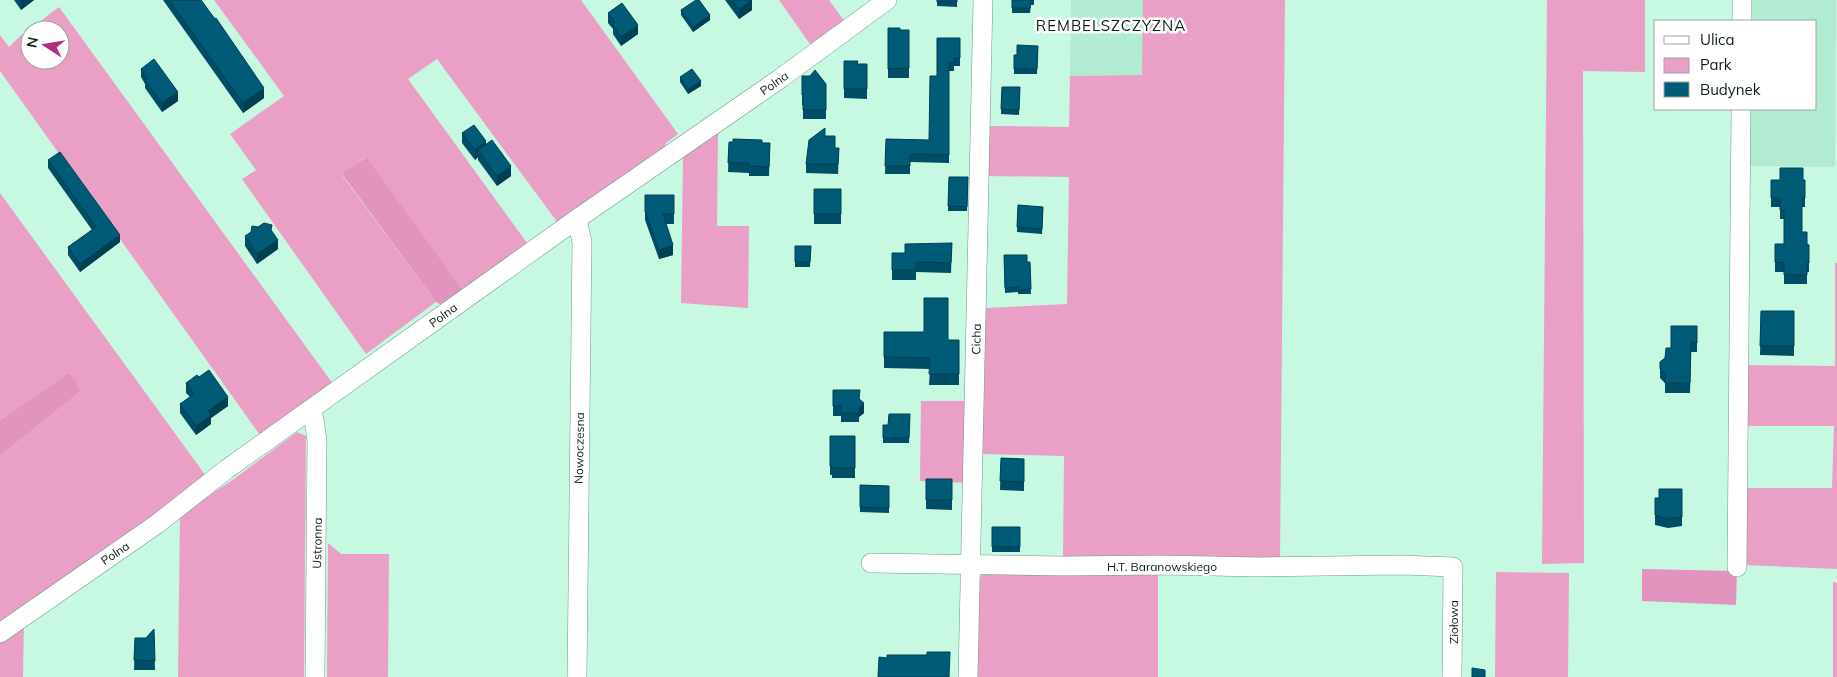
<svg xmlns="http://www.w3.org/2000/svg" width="1837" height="677" font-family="Mulish,sans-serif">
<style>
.built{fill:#b1ebd2}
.green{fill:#ea9fc7;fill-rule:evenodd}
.forest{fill:#e294be}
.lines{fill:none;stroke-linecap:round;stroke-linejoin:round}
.minor-casing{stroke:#6b9b87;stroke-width:20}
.minor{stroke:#fff;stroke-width:19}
.wall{fill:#004e65}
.shaded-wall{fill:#004053}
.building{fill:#005b76;stroke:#004053}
.labels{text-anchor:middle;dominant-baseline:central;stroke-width:5;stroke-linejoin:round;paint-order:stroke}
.street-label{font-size:12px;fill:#0b1f17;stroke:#fff}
.quarter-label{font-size:15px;letter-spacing:1px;fill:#0b1f17;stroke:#fff}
</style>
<rect width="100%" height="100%" fill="#c6f8e2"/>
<!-- built -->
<path class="built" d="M1071,0H1143V75L1070,76Z
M1752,0H1836L1835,167L1749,166L1750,109H1816V21H1751Z"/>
<!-- green -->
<path class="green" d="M214,0H581L678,134L666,143L663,151L561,227L437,59L408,79L527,243L463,290L365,157L342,175L436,302L366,354L242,179L256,170L230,134L284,96Z
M779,0H829L845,22L812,47Z
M1143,0H1285L1280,560L1063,559L1064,456L982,454L985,308L1067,304L1069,177L987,176L988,126L1069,127L1070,76L1142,75Z
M1547,0H1645V72L1583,71L1584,563L1542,564Z
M59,7L333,384L260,435L0,71V35L9,47L19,37ZM30,30H60V60H30Z
M718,131L717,226H749L748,308L681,303L683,158Z
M0,193L206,476L0,628V456L80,392L68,373L0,420Z
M1835,263H1837V569L1745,565L1746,488H1832L1834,426H1746L1747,365L1835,366Z
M921,401H968L970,483L920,481Z
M297,432L306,436L304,677H178L180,515L234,479Z
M328,543L341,554H389L388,677H327Z
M1158,571V677H975V582L984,573Z
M1496,572L1569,573L1568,677H1495Z
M1833,582L1837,583V677H1833Z
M24,617L23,677H0V636Z"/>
<!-- forest -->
<path class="forest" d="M366,157L463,290L442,305L436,302L342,174Z
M68,373L76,381L80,392L0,456V420Z
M1642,569L1737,571L1736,605L1642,601Z"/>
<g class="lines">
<defs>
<path id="minor" d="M1742,21V0
M577,219L582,242L577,677
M309,410L314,419L317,440L315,677
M871,563L1065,566L1161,565L1259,567L1402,565L1453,567L1452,677
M1737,567L1741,109
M0,633L157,524L227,469L577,219L781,78L887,0
M968,677L983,0"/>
</defs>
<!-- minor casing -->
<use href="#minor" class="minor-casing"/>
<!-- minor -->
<use href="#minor" class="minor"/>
</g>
<!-- wall -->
<path class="wall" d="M14,0H34L21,10Z
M163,0H201L264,98L243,113Z
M725,0H752V10L739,19Z
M957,0V7L937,6V2Z
M1012,0H1034V5H1031L1030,13H1012Z
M681,10L710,20L693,32L681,15Z
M608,13L638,34L621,46L613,34V29L608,23Z
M888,28L900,30H909V78H888Z
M960,38V66H954V71H949V163L910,162V174H885L886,139L929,140L937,76Z
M1038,46L1037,74H1014V55H1017Z
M844,61L857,64H867V99L844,98Z
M141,69L178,101L162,112L145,88V84L141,77Z
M802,76L826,84V119H803V105H802Z
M680,77L701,86L688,94L680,82Z
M1002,87H1020L1019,115L1001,114Z
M462,133L486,145L511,176L497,186L478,160V157L475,160L462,143Z
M825,136L835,148H839L838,174L806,173V164Z
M729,142L770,143L769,176H749V173L728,172Z
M48,160L120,242L80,272L68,255V247L92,230L48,168Z
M949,177H968L967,211H948Z
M1771,180H1805V207H1802V232L1807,244L1809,245V272H1807V284H1784V272H1775V244H1784V219H1780V207H1771Z
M814,189H841V224H814Z
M645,195H674V224H666L673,255L659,259L645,220Z
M1018,205L1043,207L1042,234L1017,232Z
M272,231L278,249L257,264L245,246V236Z
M952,243L951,273L916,272V280H892V253H905Z
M795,246H811L810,267H795Z
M1004,255L1027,262H1030L1031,294H1018V292L1005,293Z
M1761,311H1794V356L1760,355Z
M1697,326V352H1691L1690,393H1665V383L1660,378V362L1665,358L1671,348Z
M884,332L948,340H959V385H929L930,369L884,368Z
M199,377L228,406L211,418V424L196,435L180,413V404L190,397L186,393V383Z
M833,390L860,399L864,413L859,417V422H841V416H833Z
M910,414L909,443H883V425H888Z
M830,436H855V478H832V475H830Z
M1001,458L1024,459V491L1000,490Z
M926,479H952V510L926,509Z
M860,485L889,486V513L860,512Z
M1682,489V526L1668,528L1655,525V498H1659Z
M992,527H1020V552H992Z
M154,629L155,670H134L135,638H146Z"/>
<!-- shaded-wall -->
<path class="shaded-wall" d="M21,0H34L21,10Z
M752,0V10L739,19V9Z
M710,15V20L693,32V27Z
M638,25V34L621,46V37Z
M701,81V86L688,94V89Z
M264,88V98L243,113V103Z
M178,92V101L162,112V103Z
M486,141V151L478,150V157L475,160V150Z
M511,166V176L497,186V176Z
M120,235V242L80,272V264Z
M278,240V249L257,264V254Z
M673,245V255L659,259V250Z
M860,390L859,408L864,403V413L859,417V422Z
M228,397V406L211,418V424L196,435V426L208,411Z"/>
<!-- building -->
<path class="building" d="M169,0H201L215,19L216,18L264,88L243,103Z
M696,0H699L710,15L693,27L681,10Z
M732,0H752L739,9Z
M937,0H957V2H937Z
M1012,0H1034H1031L1030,8H1012Z
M622,3L638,25L621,37L613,25L615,23L608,13Z
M888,28H900V30H909V68L888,69Z
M937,38H960V58H954V63H949V155L910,154V166H885L886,139L929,140L930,76H937Z
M1017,45L1038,46L1037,69H1014V55H1017Z
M154,59L178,92L162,103L145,80L147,79L141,69Z
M844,61H858L857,64H867V89H844Z
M692,69L701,81L688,89L680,77Z
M815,70L826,84V110H803V95H802V76H810Z
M1002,87H1020L1019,110L1001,109Z
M474,125L486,141L475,150L462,133Z
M825,128V136H835V148H839L838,164H806L809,140Z
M733,139L762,140V143H770L769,167L749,166V163H728L729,142H733Z
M492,140L511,166L497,176L478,150Z
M60,152L120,235L80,264L68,247L96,227L48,160Z
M1780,168H1803V180H1805V198H1802V232H1807V244L1809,245V263H1807V275H1784V263L1775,262V244H1784V210H1780V198H1771V180H1780Z
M949,177H968L967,207L948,206Z
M814,189H841V214H814Z
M645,195H674V214H663L673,245L659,250L645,211Z
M1018,205L1043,207L1042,229L1017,227Z
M264,223L272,225L271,230L278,240L257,254L245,236L251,232L252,226L258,227Z
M952,243L951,263L916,262V270H892V253H905V244Z
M795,246H811L810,262H795Z
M1004,255H1027V262H1030L1031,289L1018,290V287L1005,288Z
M924,298H948V340H959V374H929L930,358L884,357V332H924Z
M1761,311H1794V346H1760Z
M1671,326H1697V343L1691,342L1690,383H1665V373L1660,369V362L1665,358L1666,348H1671Z
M209,370L228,397L208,411L211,415L196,426L180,404L194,394L186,383L197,375L199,377Z
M833,390H860L859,399L864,403L859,408V413H841V406H833Z
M889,414H910L909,438H883V425H888Z
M830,436H855V468H832V466H830Z
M1001,458L1024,459V482L1000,481Z
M926,479H952V500H926Z
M860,485L889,486V508L860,507Z
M1659,489H1682V517L1668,519L1655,515V498H1659Z
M992,527H1020V547H992Z
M154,629L155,661L134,660L135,638H146Z
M927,652H950L949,677H878L879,657L887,658V655H927Z
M1472,668L1485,670V677H1472Z"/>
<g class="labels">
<!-- street labels -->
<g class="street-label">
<text transform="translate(774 83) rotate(-35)">Polna</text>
<text transform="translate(443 315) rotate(-36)">Polna</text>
<text transform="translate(976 339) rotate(-89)">Cicha</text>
<text transform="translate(579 448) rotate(-89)">Nowoczesna</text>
<text transform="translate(317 543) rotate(-89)">Ustronna</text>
<text transform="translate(115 553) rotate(-34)">Polna</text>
<text x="1162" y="566">H.T. Baranowskiego</text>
<text transform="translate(1453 622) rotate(-90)">Ziołowa</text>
</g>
<!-- quarter labels -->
<g class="quarter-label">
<text x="1111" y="25">REMBELSZCZYZNA</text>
</g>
</g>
<!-- legend -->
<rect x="1654" y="20" width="162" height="90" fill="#ffffff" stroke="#9da5a2"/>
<rect x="1664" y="36" width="25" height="8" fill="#ffffff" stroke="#9da5a2"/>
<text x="1700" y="45" font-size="15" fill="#0b1f17">Ulica</text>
<rect x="1664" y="58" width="25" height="15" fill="#ea9fc7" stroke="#9da5a2"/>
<text x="1700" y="70" font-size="15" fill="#0b1f17">Park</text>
<rect x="1664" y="82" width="25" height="15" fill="#005b76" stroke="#9da5a2"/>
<text x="1700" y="95" font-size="15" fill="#0b1f17">Budynek</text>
<!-- north arrow -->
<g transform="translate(45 45) rotate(282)"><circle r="24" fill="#ffffff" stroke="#9da5a2"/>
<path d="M0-4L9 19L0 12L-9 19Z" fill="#ad2f7e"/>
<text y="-8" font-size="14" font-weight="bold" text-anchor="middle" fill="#0b1f17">N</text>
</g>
</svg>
